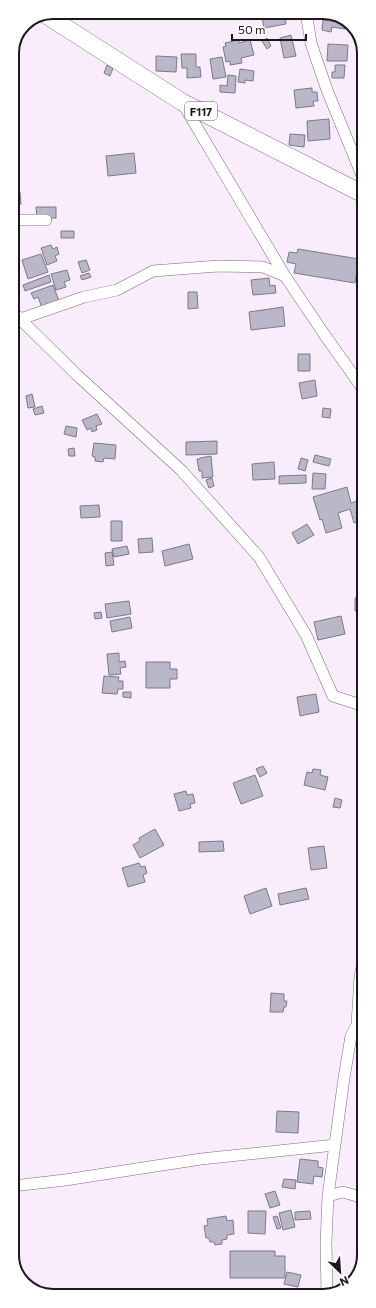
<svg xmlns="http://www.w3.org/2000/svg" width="376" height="1308" font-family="Commissioner,sans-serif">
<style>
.building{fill:#bab7c8;stroke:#7c7988}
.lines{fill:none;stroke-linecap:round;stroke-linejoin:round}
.minor-casing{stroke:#776c78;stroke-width:12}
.primary-casing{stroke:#776c78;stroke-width:18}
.minor{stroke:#fff;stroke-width:11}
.primary{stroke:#fff;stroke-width:17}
.labels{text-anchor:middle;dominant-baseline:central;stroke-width:3;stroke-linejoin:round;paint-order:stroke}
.shield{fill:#fff;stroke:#5f5d60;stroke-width:1}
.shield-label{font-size:11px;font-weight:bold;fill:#1b171c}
.rim{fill:none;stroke:#1b171c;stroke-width:2}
</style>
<rect width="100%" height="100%" fill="#f9ecfb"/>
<!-- building -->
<path class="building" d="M261,12H285L286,24L264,28Z
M323,20L345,23V29L332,27L331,32L322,30Z
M291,35L296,56L284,58L280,38Z
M267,38L271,46L267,49L262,41Z
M239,40V43L250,40L254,55L241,58L242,63L230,65V61L226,62L223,47L226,46L225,43Z
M328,44L348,45L347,61H327Z
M181,54H196V67H200L201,77L187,78V68H182Z
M156,56L177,57L176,72L156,71Z
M222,57L226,77L213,79L210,59Z
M107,65L113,68L110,76L104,73Z
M335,65H345L344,78H332V72H335Z
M240,69L254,71L253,81L245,80V83L238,82Z
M228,75L236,76L235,93L220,92V85L227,86Z
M312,88V92H317L318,101H313L314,106L296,108L294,90Z
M329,119L330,139L308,141L307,121Z
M290,134L305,135L304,147L289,145Z
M134,153L136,173L108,176L106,156Z
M20,192L21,204L16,205V209L12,210V193Z
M36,207H56V218H37Z
M61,231H74V238H61Z
M51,245L53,249L57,247L59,254L55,256L57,261L47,265L41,248Z
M298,249L359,259L355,283L294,273L296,264L287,262L289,252L297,253Z
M41,254L48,272L28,279L22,260Z
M86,260L90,270L82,273L78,262Z
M67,270L70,280L64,282L66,287L56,290L51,274Z
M89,273L91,277L82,280L80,276Z
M49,275L51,282L25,291L23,285Z
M269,278L270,286L275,285L276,293L253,295L251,280Z
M53,285L59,301L42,308L38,297L34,299L31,293Z
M188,292H197L198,308L188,309Z
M283,307L285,326L251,330L249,312Z
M298,354H310V371H298Z
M315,380L317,396L302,399L299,383Z
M32,394L35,407L28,408L26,396Z
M42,406L44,413L35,415L33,409Z
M323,408L331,409L330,418L322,417Z
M97,414L102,424L96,426L97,430L92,432L91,428L87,430L82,420Z
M66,426L77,428L76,437L64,434Z
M217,441V454L186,455V442Z
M94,443L116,445L115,459L104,458L103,462L95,461V457L92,456Z
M74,448L75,456H69L68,449Z
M315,455L331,459L329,466L313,462Z
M211,456L213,477L202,478V471H199L197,459H200V458Z
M301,458L308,460L305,471L298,469Z
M274,462L275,479L253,480L252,464Z
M313,473L326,474L325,489H312Z
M306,475V483L279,484V476Z
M212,478L214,486L209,488L206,480Z
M347,487L351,503L363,499V520L354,523L350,509L338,513L342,528L326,533L322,519L320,520L313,497Z
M99,505L100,517L81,518L80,506Z
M111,521H122V541H111Z
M307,524L314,535L298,544L292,533Z
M152,538L153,552L139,553L138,539Z
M189,544L193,559L165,566L162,551Z
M127,546L129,554L114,557L112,549Z
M112,552L114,565L106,566L105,553Z
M355,598H362L363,611H355Z
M129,601L131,614L107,618L105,604Z
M101,612L102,618L95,619L94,613Z
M341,616L345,634L318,640L314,622Z
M130,617L132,628L112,632L110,621Z
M364,633V643L360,644L357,635Z
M119,653V662L125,661L126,667L120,668L121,674L109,675L107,654Z
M146,662H170V669H177V679H170V688H146Z
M104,676L119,677L118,681H123V689H118L117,694L102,693Z
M123,692H131V698L123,697Z
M316,694L319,712L300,716L297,697Z
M363,715H364V728L357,722Z
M263,766L267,773L260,777L256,769Z
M313,769L321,770L320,775L328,777L325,790L304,785L307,772L312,773Z
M255,775L263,796L241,804L233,783Z
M186,791L187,795L193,794L195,803L190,804L191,808L179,811L174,794Z
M335,798L342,800L340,808L333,807Z
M155,829L164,845L140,858L133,845L140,841L139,838Z
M223,841L224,851L199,852V842Z
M324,846L327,868L311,870L308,848Z
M139,863L141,867L145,866L147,873L143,875L145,882L128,887L122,868Z
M266,888L272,906L250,914L244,896Z
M306,888L309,899L280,905L278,894Z
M271,993L284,994V1001H287L286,1007H284L283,1012H270Z
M277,1111L299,1112L298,1133L276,1132Z
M300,1159L318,1161V1167L323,1168L322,1177L314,1176L313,1184L297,1182Z
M284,1179L296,1180L295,1189L282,1187Z
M275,1191L280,1205L270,1208L265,1194Z
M291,1210L295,1227L283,1230L279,1213Z
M248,1211H266L265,1234L248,1233Z
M310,1211L311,1219L295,1220V1212Z
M226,1216L227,1221L233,1220L234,1234L227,1235V1239L222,1240V1244L215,1245L214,1242H210L209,1238H206L204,1226L208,1225L207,1219Z
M277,1216L281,1228L277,1229L273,1217Z
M230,1251H275V1256H285V1278H230Z
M287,1272L301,1275L298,1287L284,1284Z"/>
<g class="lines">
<defs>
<path id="minor" d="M306,12L311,43L315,55L327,90L363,178
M183,104L285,276L324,334L363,389
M12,220H46
M12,311L77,375L181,470L259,557L306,635L333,696L364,706
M12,322L84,297L117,290L153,271L218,266L263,267L285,276
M13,1186L65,1180L201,1159L335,1145
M328,1196L343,1192L364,1198
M327,1295L326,1243L328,1196L344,1078L351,1036L357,1025L360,976L364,958"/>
<path id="primary" d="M46,15L182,102L363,194"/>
</defs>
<!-- minor casing -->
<use href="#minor" class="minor-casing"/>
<!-- primary casing -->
<use href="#primary" class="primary-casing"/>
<!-- minor -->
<use href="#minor" class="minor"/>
<!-- primary -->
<use href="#primary" class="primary"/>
</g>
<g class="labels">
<!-- shield labels -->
<rect class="shield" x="185" y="102" width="32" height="18" rx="3"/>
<g class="shield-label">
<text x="201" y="111">F117</text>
</g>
</g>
<!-- crop -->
<path d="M0 0H376V1308H0ZM53 19H323A34 34 0 0 1 357 53V1255A34 34 0 0 1 323 1289H53A34 34 0 0 1 19 1255V53A34 34 0 0 1 53 19Z" fill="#fff" fill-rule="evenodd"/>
<path class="rim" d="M53 19H323A34 34 0 0 1 357 53V1255A34 34 0 0 1 323 1289H53A34 34 0 0 1 19 1255V53A34 34 0 0 1 53 19Z"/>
<!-- north arrow -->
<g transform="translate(340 1272) rotate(155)" stroke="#ffffff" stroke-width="3" paint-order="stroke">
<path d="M0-3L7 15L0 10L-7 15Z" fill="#1b171c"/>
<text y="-6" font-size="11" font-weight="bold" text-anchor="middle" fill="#1b171c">N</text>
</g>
<!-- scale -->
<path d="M232 34v6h74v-6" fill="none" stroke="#1b171c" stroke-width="2"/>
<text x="238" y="34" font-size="12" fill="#1b171c" stroke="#ffffff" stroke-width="3" paint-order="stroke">50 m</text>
</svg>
